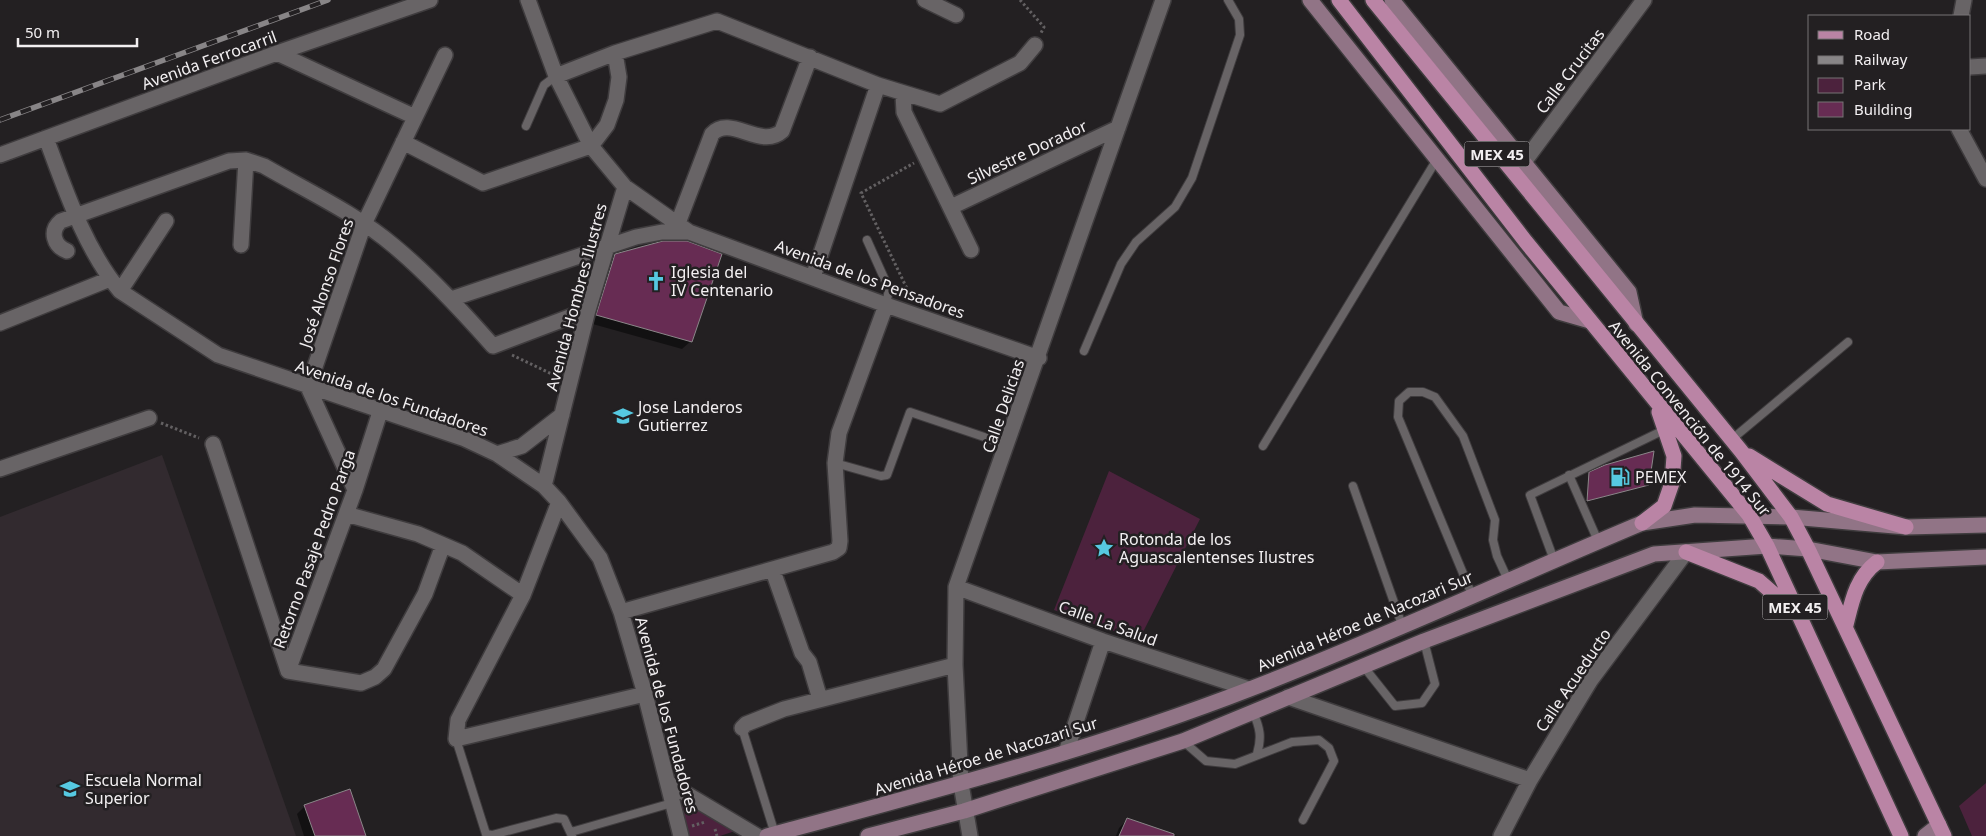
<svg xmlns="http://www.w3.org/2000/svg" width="1986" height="836" font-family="'Noto Sans',sans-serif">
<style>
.built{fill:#322a2f}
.green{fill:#4c223d}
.shadow{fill:#0007}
.building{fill:#672c53;stroke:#8b8789}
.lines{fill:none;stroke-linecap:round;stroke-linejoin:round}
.lane-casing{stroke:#3f3c3e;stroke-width:10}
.street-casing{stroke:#3f3c3e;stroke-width:18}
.secondary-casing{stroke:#3f3c3e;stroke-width:18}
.primary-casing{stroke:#3f3c3e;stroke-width:18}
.path{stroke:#636062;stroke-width:3;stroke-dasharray:2.5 2.5;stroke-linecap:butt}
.lane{stroke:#686466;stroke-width:8}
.street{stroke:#686466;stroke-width:15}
.secondary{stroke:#917486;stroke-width:15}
.primary{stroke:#ba84a5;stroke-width:15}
.rail-casing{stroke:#888587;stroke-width:5.5}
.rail{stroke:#232022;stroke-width:4;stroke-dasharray:11;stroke-linecap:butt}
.labels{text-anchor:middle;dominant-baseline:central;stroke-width:5;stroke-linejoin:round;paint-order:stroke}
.shield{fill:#232022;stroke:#b4b1b3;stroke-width:1}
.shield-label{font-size:15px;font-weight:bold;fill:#f2eff1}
.street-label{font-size:16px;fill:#f2eff1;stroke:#232022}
.poi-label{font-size:16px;fill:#f2eff1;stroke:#232022;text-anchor:start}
</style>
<rect width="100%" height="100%" fill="#232022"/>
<!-- built -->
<path class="built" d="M162,455L296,836H0V517Z"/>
<!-- green -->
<path class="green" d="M1109,471L1200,519L1139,640L1054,610Z
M1986,783V836H1972L1959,806Z
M674,793L735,831L720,836H685Z"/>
<!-- shadow -->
<path class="shadow" d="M615,255L691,341L682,349L589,323L607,264Z
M1590,473L1648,484L1586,502Z
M305,806L364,836H304L297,814Z
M1128,819L1177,836H1116L1119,828Z"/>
<!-- building -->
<path class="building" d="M663,241H687L722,254L692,342L596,315L615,254Z
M1654,451L1649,485L1587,501L1589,472L1605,465Z
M350,789L366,836H315L304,805Z
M1127,818L1174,834V836H1119Z"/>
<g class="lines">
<defs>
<path id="lane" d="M526,126L544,85L556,76
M867,240L889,289L886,305
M1084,351L1121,264L1136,242L1175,207L1192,178L1240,35L1239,19L1228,0
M1731,440L1848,342
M1263,446L1437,159
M835,463L881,476L887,475L910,412L1008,445
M1569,475L1598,541
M1353,486L1402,625
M1554,560L1530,495L1666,429
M1472,595L1398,417L1399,401L1409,392H1423L1435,397L1463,436L1495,520L1493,540L1497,556L1508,580
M1364,667L1395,706L1422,703L1435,684L1424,641
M1253,712C1260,728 1262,737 1257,754
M742,728L775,834
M456,739L486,834L492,835L556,818L564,819L572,836
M1183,741L1206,761L1235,764L1292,742L1319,740L1329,748L1334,761L1303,820
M571,832L672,803"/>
<path id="street" d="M528,0L556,76L591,146L625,187L689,232L886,305L1039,358
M925,0L956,15
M1961,16L1964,0
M277,53L415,117
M1970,67L1986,66
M556,76L615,53L717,21L878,85L940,104L1020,63L1035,45
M903,94L904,112L971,250
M1959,129L1986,179
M46,138C65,189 85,249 120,291L218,355L465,439L497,454L544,486L559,502L600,558L621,612L645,694L681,836
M403,142L483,183L591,146L607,125L616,100L619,77L615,53
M0,155L277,53L430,0
M1524,162L1644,0
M951,207L1118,128
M678,223L712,134C730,114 761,150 782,131L810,57
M241,245L246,160
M67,251C54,246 49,231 61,221L229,161L246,160L264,166C307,191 355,213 394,246C430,276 462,311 493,346L588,310
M813,277L878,85
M120,291L166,221
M451,299L636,237L662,232H689
M0,323L110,279
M213,444L288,671
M497,454L522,446L562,415
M0,469L149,418
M544,486L588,310L625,187
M355,490L308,387L364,224L445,55
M559,502L523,595L458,720L456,739L645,694
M346,514L418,534L462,553L523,595
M773,571L802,653L809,662L820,699
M956,587L1103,641L1249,689
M621,612L833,552L839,548L840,541L835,463L839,433L886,305
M288,671L355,490L380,412
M288,671L361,683L375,677L384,669L425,594L443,545
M1288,697L1530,780
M742,728L746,724L784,709L955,665
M1066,752L1103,641
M668,783L757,836
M970,836L961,784L955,665L956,587L1163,0
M1501,836L1530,780L1590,681L1686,552"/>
<path id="secondary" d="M1310,0L1559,312L1590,321
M1392,0L1629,292L1636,324
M767,836C929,792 1093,750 1250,689C1382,638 1511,578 1642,523L1695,515L1791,517L1906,527L1986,525
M868,836L964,811L1183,741L1424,641L1654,554L1767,546L1808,549L1877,562L1986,557
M1925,836L1939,825"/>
<path id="primary" d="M1339,0L1526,242L1749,515L1767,546L1901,836
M1373,0L1741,451L1791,517L1808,549L1944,836
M1749,456L1827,504L1906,527
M1642,523L1664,506L1672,483L1674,456L1659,412
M1686,552L1759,581L1793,611
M1846,625C1852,601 1856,578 1877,562"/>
</defs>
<!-- lane casing -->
<use href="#lane" class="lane-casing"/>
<!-- street casing -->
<use href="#street" class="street-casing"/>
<!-- secondary casing -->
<use href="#secondary" class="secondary-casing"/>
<!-- primary casing -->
<use href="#primary" class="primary-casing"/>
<!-- path -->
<path class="path" d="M1020,0L1044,27L1041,33
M911,297L861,193L914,163
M512,355L556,376
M161,423L199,438
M692,826L705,822
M715,829L717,836"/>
<!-- lane -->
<use href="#lane" class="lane"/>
<!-- street -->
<use href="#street" class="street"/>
<!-- secondary -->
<use href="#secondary" class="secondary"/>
<!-- primary -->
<use href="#primary" class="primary"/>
<defs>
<path id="rail" d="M0,120L328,0"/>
</defs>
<!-- rail casing -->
<use href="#rail" class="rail-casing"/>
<!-- rail -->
<use href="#rail" class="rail"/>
</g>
<!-- icons -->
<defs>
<symbol id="church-bare" viewBox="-9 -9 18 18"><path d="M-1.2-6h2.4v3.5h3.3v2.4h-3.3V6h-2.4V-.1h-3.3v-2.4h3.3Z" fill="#56c9e1" stroke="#232022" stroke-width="2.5" paint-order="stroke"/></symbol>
<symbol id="school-bare" viewBox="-9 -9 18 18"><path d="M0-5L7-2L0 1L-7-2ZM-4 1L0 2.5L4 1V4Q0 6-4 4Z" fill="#56c9e1" stroke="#232022" stroke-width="2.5" paint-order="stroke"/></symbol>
<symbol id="fuel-bare" viewBox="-9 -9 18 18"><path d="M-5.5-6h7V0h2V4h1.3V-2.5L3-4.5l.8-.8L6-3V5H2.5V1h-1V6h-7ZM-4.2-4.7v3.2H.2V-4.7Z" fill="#56c9e1" stroke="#232022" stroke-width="2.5" paint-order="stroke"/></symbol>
<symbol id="sight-bare" viewBox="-9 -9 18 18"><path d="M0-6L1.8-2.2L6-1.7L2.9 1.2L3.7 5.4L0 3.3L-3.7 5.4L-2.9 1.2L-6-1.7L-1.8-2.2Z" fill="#56c9e1" stroke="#232022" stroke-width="2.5" paint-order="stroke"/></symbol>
<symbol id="university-bare" viewBox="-9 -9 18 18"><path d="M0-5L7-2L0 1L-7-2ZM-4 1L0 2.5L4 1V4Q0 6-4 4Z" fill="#56c9e1" stroke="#232022" stroke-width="2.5" paint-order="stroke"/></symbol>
</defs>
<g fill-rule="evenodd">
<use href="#church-bare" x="642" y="267" width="28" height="28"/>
<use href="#school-bare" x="609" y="402" width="28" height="28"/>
<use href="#fuel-bare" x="1606" y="463" width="28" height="28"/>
<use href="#sight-bare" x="1090" y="534" width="28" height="28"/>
<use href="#university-bare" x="56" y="775" width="28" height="28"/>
</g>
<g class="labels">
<!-- shield labels -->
<g class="shield">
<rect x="1464.5" y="141.5" width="65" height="25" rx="4"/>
<rect x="1762.5" y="594.5" width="65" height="25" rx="4"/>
</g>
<g class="shield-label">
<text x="1497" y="154">MEX 45</text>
<text x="1795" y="607">MEX 45</text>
</g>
<!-- street labels -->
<g class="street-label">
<text transform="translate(209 60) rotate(-20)">Avenida Ferrocarril</text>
<text transform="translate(1570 71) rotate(-53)">Calle Crucitas</text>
<text transform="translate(1027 152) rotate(-25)">Silvestre Dorador</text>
<text transform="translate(870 279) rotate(20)">Avenida de los Pensadores</text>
<text transform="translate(326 283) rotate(-71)">José Alonso Flores</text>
<text transform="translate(576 297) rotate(-75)">Avenida Hombres Ilustres</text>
<text transform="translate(392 398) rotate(19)">Avenida de los Fundadores</text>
<text transform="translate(1003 406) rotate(-71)">Calle Delicias</text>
<text transform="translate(1690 418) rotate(51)">Avenida Convención de 1914 Sur</text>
<text transform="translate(314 549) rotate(-70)">Retorno Pasaje Pedro Parga</text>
<text transform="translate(1365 621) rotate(-23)">Avenida Héroe de Nacozari Sur</text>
<text transform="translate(1108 623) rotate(20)">Calle La Salud</text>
<text transform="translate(1573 680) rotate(-56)">Calle Acueducto</text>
<text transform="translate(667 715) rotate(75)">Avenida de los Fundadores</text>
<text transform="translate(986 756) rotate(-17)">Avenida Héroe de Nacozari Sur</text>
</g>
<!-- poi labels -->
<g class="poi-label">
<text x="671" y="272">Iglesia del<tspan x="671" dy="18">IV Centenario</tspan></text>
<text x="638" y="407">Jose Landeros<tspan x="638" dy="18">Gutierrez</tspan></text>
<text x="1635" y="477">PEMEX</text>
<text x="1119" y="539">Rotonda de los<tspan x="1119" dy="18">Aguascalentenses Ilustres</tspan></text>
<text x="85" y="780">Escuela Normal<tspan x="85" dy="18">Superior</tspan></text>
</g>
</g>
<!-- legend -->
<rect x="1808" y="15" width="162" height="115" fill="#232022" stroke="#767375"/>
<rect x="1818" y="31" width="25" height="8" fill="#ba84a5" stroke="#767375"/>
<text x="1854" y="40" font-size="15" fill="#f2eff1">Road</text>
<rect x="1818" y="56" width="25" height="8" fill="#888587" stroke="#767375"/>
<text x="1854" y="65" font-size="15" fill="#f2eff1">Railway</text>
<rect x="1818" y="78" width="25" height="15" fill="#4c223d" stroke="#767375"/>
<text x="1854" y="90" font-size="15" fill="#f2eff1">Park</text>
<rect x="1818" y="102" width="25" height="15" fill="#672c53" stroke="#767375"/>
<text x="1854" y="115" font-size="15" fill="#f2eff1">Building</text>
<!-- scale -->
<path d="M18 38v8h119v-8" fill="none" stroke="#f2eff1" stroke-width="2.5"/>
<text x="25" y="38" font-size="15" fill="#f2eff1" stroke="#232022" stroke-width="4" paint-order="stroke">50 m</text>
</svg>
